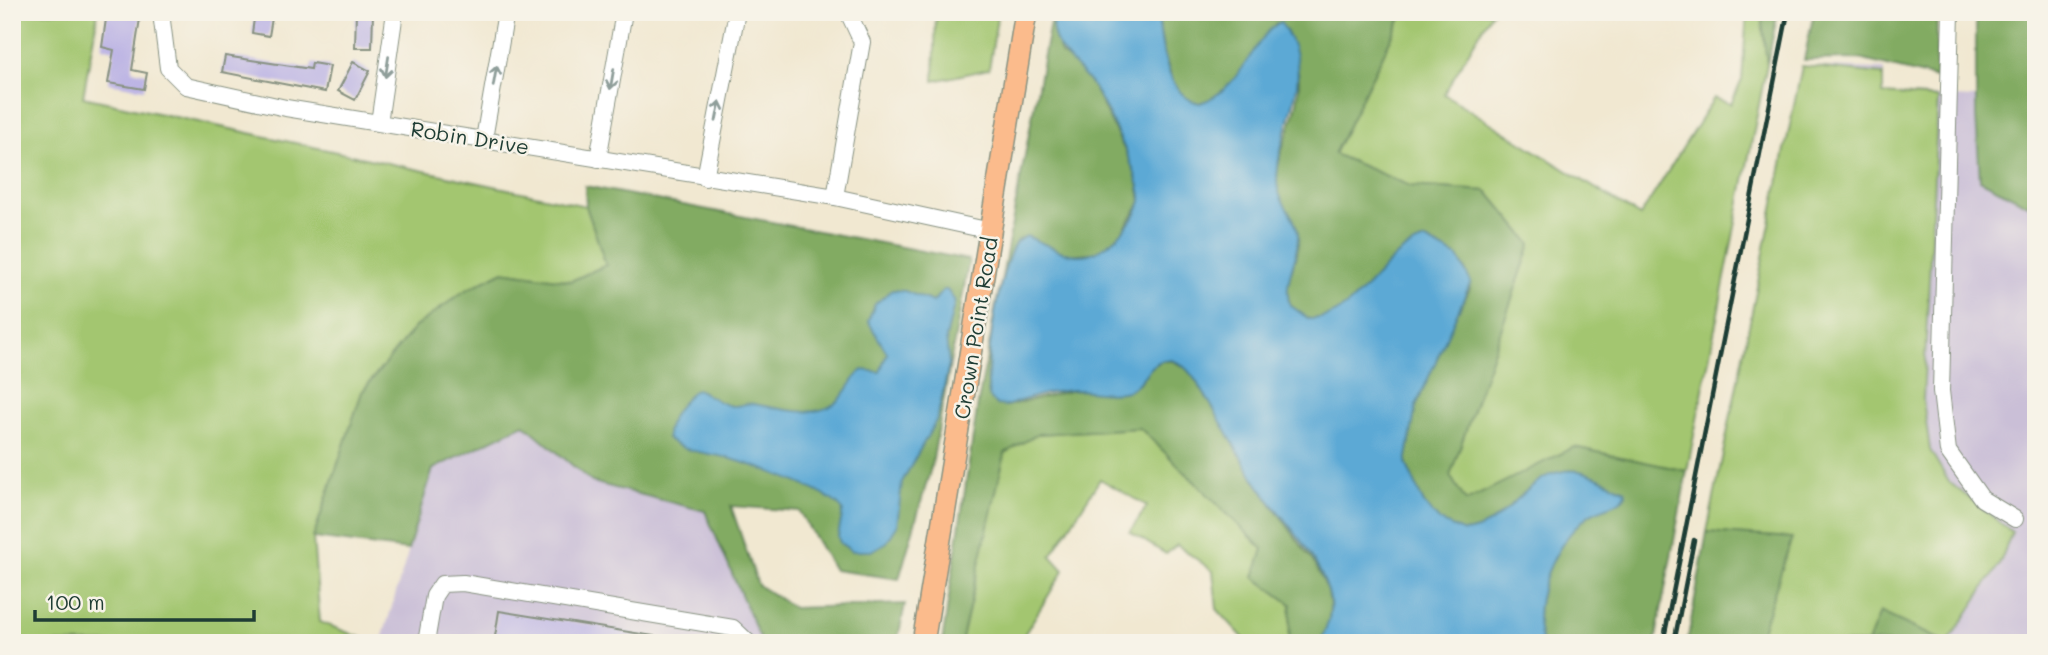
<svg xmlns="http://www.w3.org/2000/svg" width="2048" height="655" font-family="Mali,sans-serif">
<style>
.industrial{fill:#cabfd7}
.green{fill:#a3c66f;stroke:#618252;stroke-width:2}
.forest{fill:#82ab62;stroke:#50744b;stroke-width:2}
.water{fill:#5ca9d5;stroke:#3e7384;stroke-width:2}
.building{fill:#bdb5e4}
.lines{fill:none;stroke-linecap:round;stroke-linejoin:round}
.minor-casing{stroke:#889282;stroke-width:18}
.major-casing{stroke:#889282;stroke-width:24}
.minor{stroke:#fff;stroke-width:16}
.major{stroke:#fbbb8c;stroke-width:21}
.rail{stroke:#1f3d34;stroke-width:4.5}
.oneway{stroke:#8f9e9a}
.labels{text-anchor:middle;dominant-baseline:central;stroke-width:5;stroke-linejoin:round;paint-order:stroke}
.street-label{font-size:21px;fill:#1f3d34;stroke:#f7f3e8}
</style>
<rect width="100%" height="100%" fill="#f7f3e8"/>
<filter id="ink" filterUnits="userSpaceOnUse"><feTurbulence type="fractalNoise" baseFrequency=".0143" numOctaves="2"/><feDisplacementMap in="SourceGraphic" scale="14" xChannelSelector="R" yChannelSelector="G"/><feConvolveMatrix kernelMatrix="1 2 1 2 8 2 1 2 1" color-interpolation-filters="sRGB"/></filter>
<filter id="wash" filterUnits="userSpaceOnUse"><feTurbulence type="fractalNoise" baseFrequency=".00686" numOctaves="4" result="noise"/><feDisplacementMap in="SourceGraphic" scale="28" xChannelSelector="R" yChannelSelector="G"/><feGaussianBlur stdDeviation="1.57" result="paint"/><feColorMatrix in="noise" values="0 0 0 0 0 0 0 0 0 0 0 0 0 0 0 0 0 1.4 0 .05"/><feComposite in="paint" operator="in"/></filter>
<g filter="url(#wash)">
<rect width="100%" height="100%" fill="#f1e8d1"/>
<!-- industrial -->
<path class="industrial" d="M1802,66L1884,69L1883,94L1975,98L1980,180L2036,209V643H1947L1880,613L1868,643H1758L1791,539Z
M524,424L592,482L705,511L762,643H381L433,469Z"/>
<!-- green -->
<path class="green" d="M12,12H98L83,97L586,206L606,265L571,281L503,271L464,291L415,327L362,392L313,538L320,622L375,643H12Z
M936,12H998L989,69L934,81Z
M1404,12H1492L1444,94L1640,216L1714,98L1731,104L1742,80L1747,12H1761L1767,64L1687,471L1574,447L1466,502L1450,476L1531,244L1487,191L1410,186L1334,154Z
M1802,66L1883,74V94L1938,98L1923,400L1930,450L1949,482L2012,532L1999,565L1948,643L1880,613L1868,643H1758L1791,539L1707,532Z
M1140,428L1263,549L1254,577L1291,604L1289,643H1248L1217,609L1213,571L1177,545L1166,554L1130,532L1147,506L1100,479L1051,556L1064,570L1019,643H961L1004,453L1038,434Z"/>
<!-- forest -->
<path class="forest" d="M1052,12H1054L1052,21L1061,54L1077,65L1095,90L1137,175L1141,202L1122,232L1100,252L1068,255L1033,239L1021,238C999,257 981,371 990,399L1006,406L1074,390L1122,392L1139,384L1150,368L1162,361H1173L1188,369L1214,409L1254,479L1316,566L1328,591L1330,606L1329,623L1320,643H1289L1291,604L1254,577L1263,549L1140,428L1038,434L1005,453L961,643H942L978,403Z
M1158,12H1404L1334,154L1410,186L1487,191L1531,244L1450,476L1466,501L1574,447L1687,471L1655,643H1542C1528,600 1555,538 1591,514C1602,506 1620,501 1623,489C1608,484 1594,473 1578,471C1526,465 1511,528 1463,532L1440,521L1424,504L1406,463L1416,406L1449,328L1470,289L1466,271L1458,257L1426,240C1381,251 1359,320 1309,319C1265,298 1302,268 1298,234C1297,216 1278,205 1277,185C1275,149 1301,116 1299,80C1299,70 1295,59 1292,49C1290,38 1287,28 1276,23C1258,49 1240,81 1212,98C1171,124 1160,36 1158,12Z
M1761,12H1778L1767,64Z
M1814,12H1937L1936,78L1859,59L1804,60Z
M1976,12H2036V209L1980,180L1976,116Z
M585,186L969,260L932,464L899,579L834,570L799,511L731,506L758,585L794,608L905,604L897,643H762L705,511L592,482L524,424L433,469L408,550L313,538L362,392L415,327L464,291L503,271L571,281L606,265L586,206Z
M1707,532L1792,538L1758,643H1687Z
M1880,612L1946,643H1868Z"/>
<!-- water -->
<path class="water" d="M1054,12H1158C1160,41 1166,98 1200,103C1243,89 1252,38 1280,22C1322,78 1276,125 1277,183C1278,204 1299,217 1298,237C1298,260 1282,283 1290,305L1309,319C1360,320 1379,251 1426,240L1458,257L1471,282L1416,406L1406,463L1424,504L1440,521L1464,532C1511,528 1526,464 1579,471C1595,474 1610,484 1625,490L1626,494C1621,506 1600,507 1589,515C1555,542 1528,599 1542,643H1320C1328,625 1334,610 1328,591C1314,547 1277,515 1253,477C1234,447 1218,414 1198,384C1191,373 1180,358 1165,360C1146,363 1143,388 1123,392C1107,395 1090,390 1074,390C1051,391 1027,398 1006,406L997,405L990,399C982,372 1000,265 1016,242L1026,236C1065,252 1081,269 1117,237C1126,229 1138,213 1141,201C1144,183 1105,106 1094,88C1076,62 1045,48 1054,12Z
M892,290L905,291L933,302L943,290H947L955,301L946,338L949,365L937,419L902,482L897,526L887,542L871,551H852L840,543L838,536L843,510C829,490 750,464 724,457C705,452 681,452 667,438C666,421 683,397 697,389C707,394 721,405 732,406C739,407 747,402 754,404C777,408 813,419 834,404C847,396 851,380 862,370L880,372L887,353L868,321L875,304Z"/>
<g id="blocks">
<!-- building -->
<path class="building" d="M107,12H141L132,70L147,73L144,89L108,83L114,50L102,47Z
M255,12H273L269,36L252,33Z
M356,12H373L372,48H355Z
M225,56L311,69L312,63L330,66L325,92L222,72Z
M353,62L370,71L355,100L338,91Z
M499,611L654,636L653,643H494Z"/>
</g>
</g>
<g filter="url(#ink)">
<use href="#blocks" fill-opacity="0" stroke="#889282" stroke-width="2"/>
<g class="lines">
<defs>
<path id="minor" d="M164,12L162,21L168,68L186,86L286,108L835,197L991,231
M1951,12L1941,391L1948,451L1982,499L2015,519
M379,123L395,12
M484,139L506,12
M598,159L624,12
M705,178L737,12
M835,197L862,42L848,12
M426,643L434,596L442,584L463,583L733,628L749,643"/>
<path id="major" d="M923,643L1026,12"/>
</defs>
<!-- minor casing -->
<use href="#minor" class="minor-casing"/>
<!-- major casing -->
<use href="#major" class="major-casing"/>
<!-- minor -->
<use href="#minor" class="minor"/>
<!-- major -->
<use href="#major" class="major"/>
<!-- rail -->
<path class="rail" d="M1663,643L1788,12
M1674,643L1694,540"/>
</g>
<!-- one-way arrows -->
<defs><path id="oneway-shaft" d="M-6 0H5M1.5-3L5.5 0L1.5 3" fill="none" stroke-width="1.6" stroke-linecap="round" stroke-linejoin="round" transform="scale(1.75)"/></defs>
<g class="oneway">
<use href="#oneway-shaft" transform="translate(387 67) rotate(99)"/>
<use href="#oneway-shaft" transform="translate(495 76) rotate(-80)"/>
<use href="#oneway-shaft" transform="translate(612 79) rotate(100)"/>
<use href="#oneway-shaft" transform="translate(718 111) rotate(-79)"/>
</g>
</g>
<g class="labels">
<!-- street labels -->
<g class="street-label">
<text transform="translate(470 137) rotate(9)">Robin Drive</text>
<text transform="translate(975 328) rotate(-81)">Crown Point Road</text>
</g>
</g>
<!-- margin -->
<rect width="2048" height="655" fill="none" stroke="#f7f3e8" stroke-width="42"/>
<!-- scale -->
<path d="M35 610v10h219v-10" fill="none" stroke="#1f3d34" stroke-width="3.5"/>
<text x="46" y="610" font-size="21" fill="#1f3d34" stroke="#f7f3e8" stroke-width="5" paint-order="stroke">100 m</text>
</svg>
